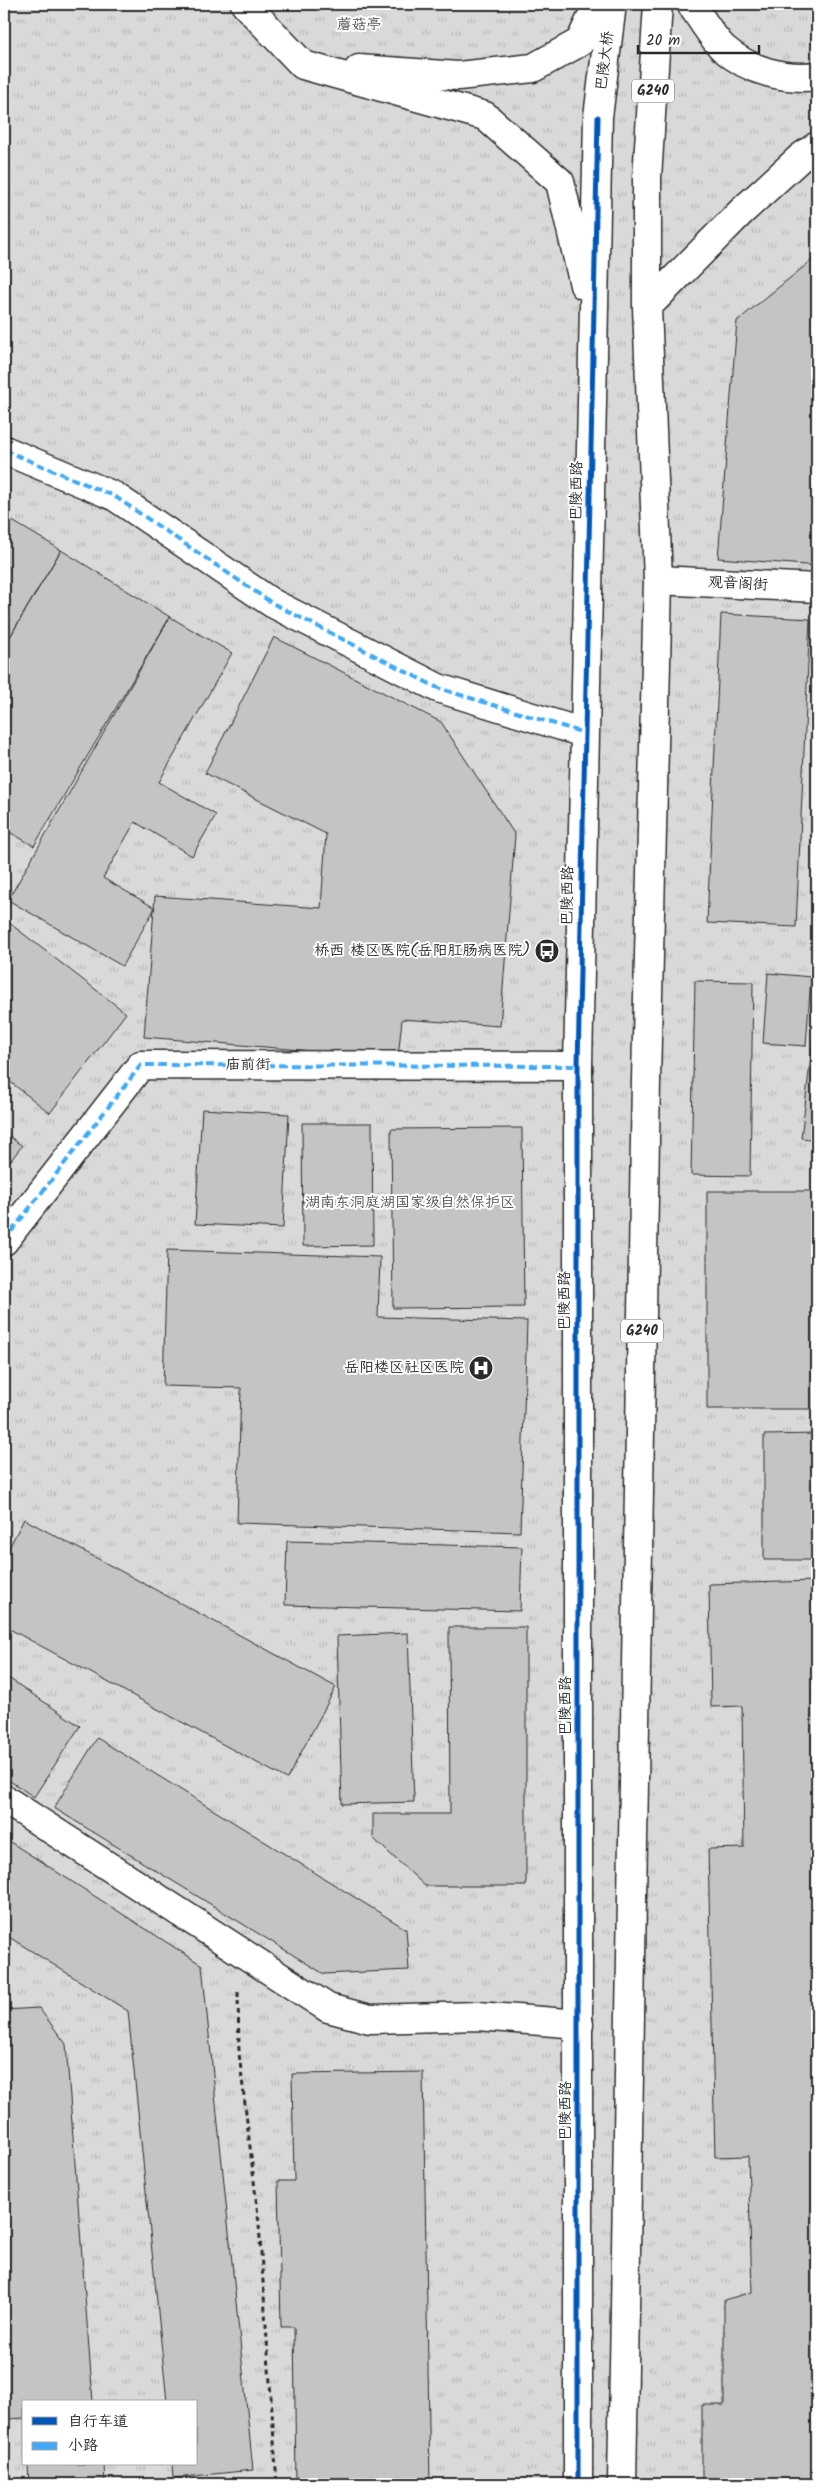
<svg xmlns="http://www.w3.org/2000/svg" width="821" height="2488" font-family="Kalam,'LXGW WenKai TC',sans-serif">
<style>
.park{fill:url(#park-tufts);stroke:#828282;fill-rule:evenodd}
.building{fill:#c4c4c4;stroke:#2b2b2b}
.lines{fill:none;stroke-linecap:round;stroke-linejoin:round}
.minor-casing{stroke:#2b2b2b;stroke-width:31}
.major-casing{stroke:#2b2b2b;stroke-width:31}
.path{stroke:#2b2b2b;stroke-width:3;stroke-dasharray:5 4;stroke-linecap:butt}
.minor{stroke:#fff;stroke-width:28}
.major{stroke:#fff;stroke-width:28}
.quiet{stroke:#3fa9f5;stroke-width:4;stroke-dasharray:8 4;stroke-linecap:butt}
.cycleway-casing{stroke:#fff;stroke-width:8}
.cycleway{stroke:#0057b8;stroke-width:5}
.labels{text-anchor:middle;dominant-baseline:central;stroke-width:4;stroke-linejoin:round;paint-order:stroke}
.shield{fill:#fff;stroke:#6b6b6b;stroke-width:1}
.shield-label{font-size:14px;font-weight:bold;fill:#2b2b2b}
.park-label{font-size:15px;fill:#565656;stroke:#fff}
.street-label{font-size:15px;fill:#2b2b2b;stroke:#fff}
.poi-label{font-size:15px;fill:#2b2b2b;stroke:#fff;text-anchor:end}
</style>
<defs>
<pattern id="park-tufts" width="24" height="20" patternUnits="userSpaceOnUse" patternTransform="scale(1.25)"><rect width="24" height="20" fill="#d9d9d9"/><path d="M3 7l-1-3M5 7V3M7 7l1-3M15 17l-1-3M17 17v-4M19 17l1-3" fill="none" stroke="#bababa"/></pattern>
</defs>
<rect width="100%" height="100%" fill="#f7f7f7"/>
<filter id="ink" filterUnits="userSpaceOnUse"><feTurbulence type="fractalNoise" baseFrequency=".02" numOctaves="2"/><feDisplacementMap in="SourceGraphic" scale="10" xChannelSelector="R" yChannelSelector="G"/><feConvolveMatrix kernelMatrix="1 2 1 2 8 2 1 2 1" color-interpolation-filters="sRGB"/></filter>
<g filter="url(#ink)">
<!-- park -->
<path class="park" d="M4,4H817V2484H4ZM24,2402H196V2464H24Z"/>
<!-- building -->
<path class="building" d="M817,256V566L718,558L737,321Z
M4,516L61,550L4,647Z
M61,550L170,617L34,846L4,829V647Z
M721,614L810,619L796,927L707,923Z
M170,617L232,653L159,782L216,815L192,856L135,822L103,878L155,908L122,966L8,900Z
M274,637L441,722L515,835L500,1026L402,1019L398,1058L144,1037L155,896L321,908L326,834L205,773Z
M4,919L126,1013L50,1113L4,1077Z
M768,973L811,977L806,1046L763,1043Z
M695,981L753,982L750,1176L691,1175Z
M815,1023H817V1140L801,1138Z
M202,1109L289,1114L283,1228L195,1224Z
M302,1123H372L373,1245L303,1246Z
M522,1128L524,1307L393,1308L391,1129Z
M4,1132L22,1146L4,1169Z
M707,1191H817V1409H707Z
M167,1250L380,1257L378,1317L527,1321L520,1532L237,1523L241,1388L163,1386Z
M817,1434V1560H764V1435Z
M24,1519L336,1687L287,1779L4,1626V1557Z
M287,1541L522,1547L520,1611L285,1605Z
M817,1581V2484H702V2405H724V2300L752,2292L748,2156L715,2157L708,1849L744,1848L742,1706L711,1707L709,1584Z
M449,1627H526V1886H425L373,1838V1814H450Z
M408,1633L414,1802L342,1804L337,1636Z
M4,1675L80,1726L34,1797L4,1777Z
M97,1738L406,1929L409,1970L324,1974L54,1808Z
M4,1838L202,1965L253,2470L174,2478L173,2464H196V2402H167L128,2011L4,1934Z
M39,2008L66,2044L93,2402H24V2418L8,2419L4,2363V2010Z
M423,2072L430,2484H296L294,2327H281L278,2181H294L292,2074Z
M28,2464H104L105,2484H29Z"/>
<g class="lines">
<defs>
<path id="minor" d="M4,450L114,496L272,603L438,688L584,733
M658,580L817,588
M4,1241L141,1065L578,1066
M4,1799L328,2008L370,2019L478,2016L579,2024"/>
<path id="major" d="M245,4L303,65L485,116L560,182L584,285
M691,4C701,18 711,36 723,48C749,71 784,80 817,76
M359,69L458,76L533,68L580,42L598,4
M647,307L741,212L801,157L817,146
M578,2484V1066L598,117L612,4
M622,2484L646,1080L658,580L647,307V178L658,4"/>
</defs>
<!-- minor casing -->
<use href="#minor" class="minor-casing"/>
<!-- major casing -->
<use href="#major" class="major-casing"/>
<!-- path -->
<path class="path" d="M238,1992L239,2053L259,2224L277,2484"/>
<!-- minor -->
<use href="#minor" class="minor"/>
<!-- major -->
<use href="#major" class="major"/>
<!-- quiet -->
<path class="quiet" d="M4,450L114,496L272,603L438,688L584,733
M4,1241L141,1065L578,1066"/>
<defs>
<path id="cycleway" d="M578,2484V1066L598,117"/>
</defs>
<!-- cycleway casing -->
<use href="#cycleway" class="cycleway-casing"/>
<!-- cycleway -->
<use href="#cycleway" class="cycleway"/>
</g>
</g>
<!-- icons -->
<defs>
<symbol id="bus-disc" viewBox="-11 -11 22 22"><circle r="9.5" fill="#2b2b2b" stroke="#fff"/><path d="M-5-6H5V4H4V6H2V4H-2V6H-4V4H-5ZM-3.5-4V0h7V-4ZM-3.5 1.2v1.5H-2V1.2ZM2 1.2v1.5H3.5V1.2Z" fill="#fff"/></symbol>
<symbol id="hospital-disc" viewBox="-11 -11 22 22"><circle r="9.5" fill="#2b2b2b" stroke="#fff"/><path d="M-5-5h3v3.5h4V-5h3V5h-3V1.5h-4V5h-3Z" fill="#fff"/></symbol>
</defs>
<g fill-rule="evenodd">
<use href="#bus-disc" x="533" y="937" width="28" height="28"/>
<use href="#hospital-disc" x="467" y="1354" width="28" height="28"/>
</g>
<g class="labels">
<!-- shield labels -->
<g class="shield">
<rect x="632" y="79.5" width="42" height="23" rx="4"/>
<rect x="621" y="1319.5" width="42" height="23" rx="4"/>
</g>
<g class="shield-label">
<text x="653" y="91">G240</text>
<text x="642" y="1331">G240</text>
</g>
<!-- park labels -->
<g class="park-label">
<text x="359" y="25">蘑菇亭</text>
<text x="410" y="1203">湖南东洞庭湖国家级自然保护区</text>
</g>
<!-- street labels -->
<g class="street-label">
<text transform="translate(605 61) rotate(-83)">巴陵大桥</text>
<text transform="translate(577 491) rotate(-89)">巴陵西路</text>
<text transform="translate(738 584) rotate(3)">观音阁街</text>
<text transform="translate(568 896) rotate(-89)">巴陵西路</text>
<text x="248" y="1065">庙前街</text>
<text transform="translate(565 1301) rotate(-90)">巴陵西路</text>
<text transform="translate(566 1706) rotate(-90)">巴陵西路</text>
<text transform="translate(566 2111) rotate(-90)">巴陵西路</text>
</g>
<!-- poi labels -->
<g class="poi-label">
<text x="530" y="951">桥西 楼区医院(岳阳肛肠病医院)</text>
<text x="464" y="1368">岳阳楼区社区医院</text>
</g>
</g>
<!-- margin -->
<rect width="821" height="2488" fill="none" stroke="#fff" stroke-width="20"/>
<rect x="10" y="10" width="801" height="2468" fill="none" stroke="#2b2b2b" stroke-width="2" filter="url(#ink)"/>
<!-- legend -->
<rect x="22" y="2400" width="175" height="65" fill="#ffffff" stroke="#aaaaaa"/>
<rect x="32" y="2417" width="25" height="8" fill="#0057b8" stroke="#aaaaaa"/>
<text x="68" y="2426" font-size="15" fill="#2b2b2b">自行车道</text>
<rect x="32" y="2442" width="25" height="8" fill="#3fa9f5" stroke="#aaaaaa"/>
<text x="68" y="2450" font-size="15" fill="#2b2b2b">小路</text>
<!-- scale -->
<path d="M638 45v8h121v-8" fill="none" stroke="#2b2b2b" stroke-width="2.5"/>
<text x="646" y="45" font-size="15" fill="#2b2b2b" stroke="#ffffff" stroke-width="4" paint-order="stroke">20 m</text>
</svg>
